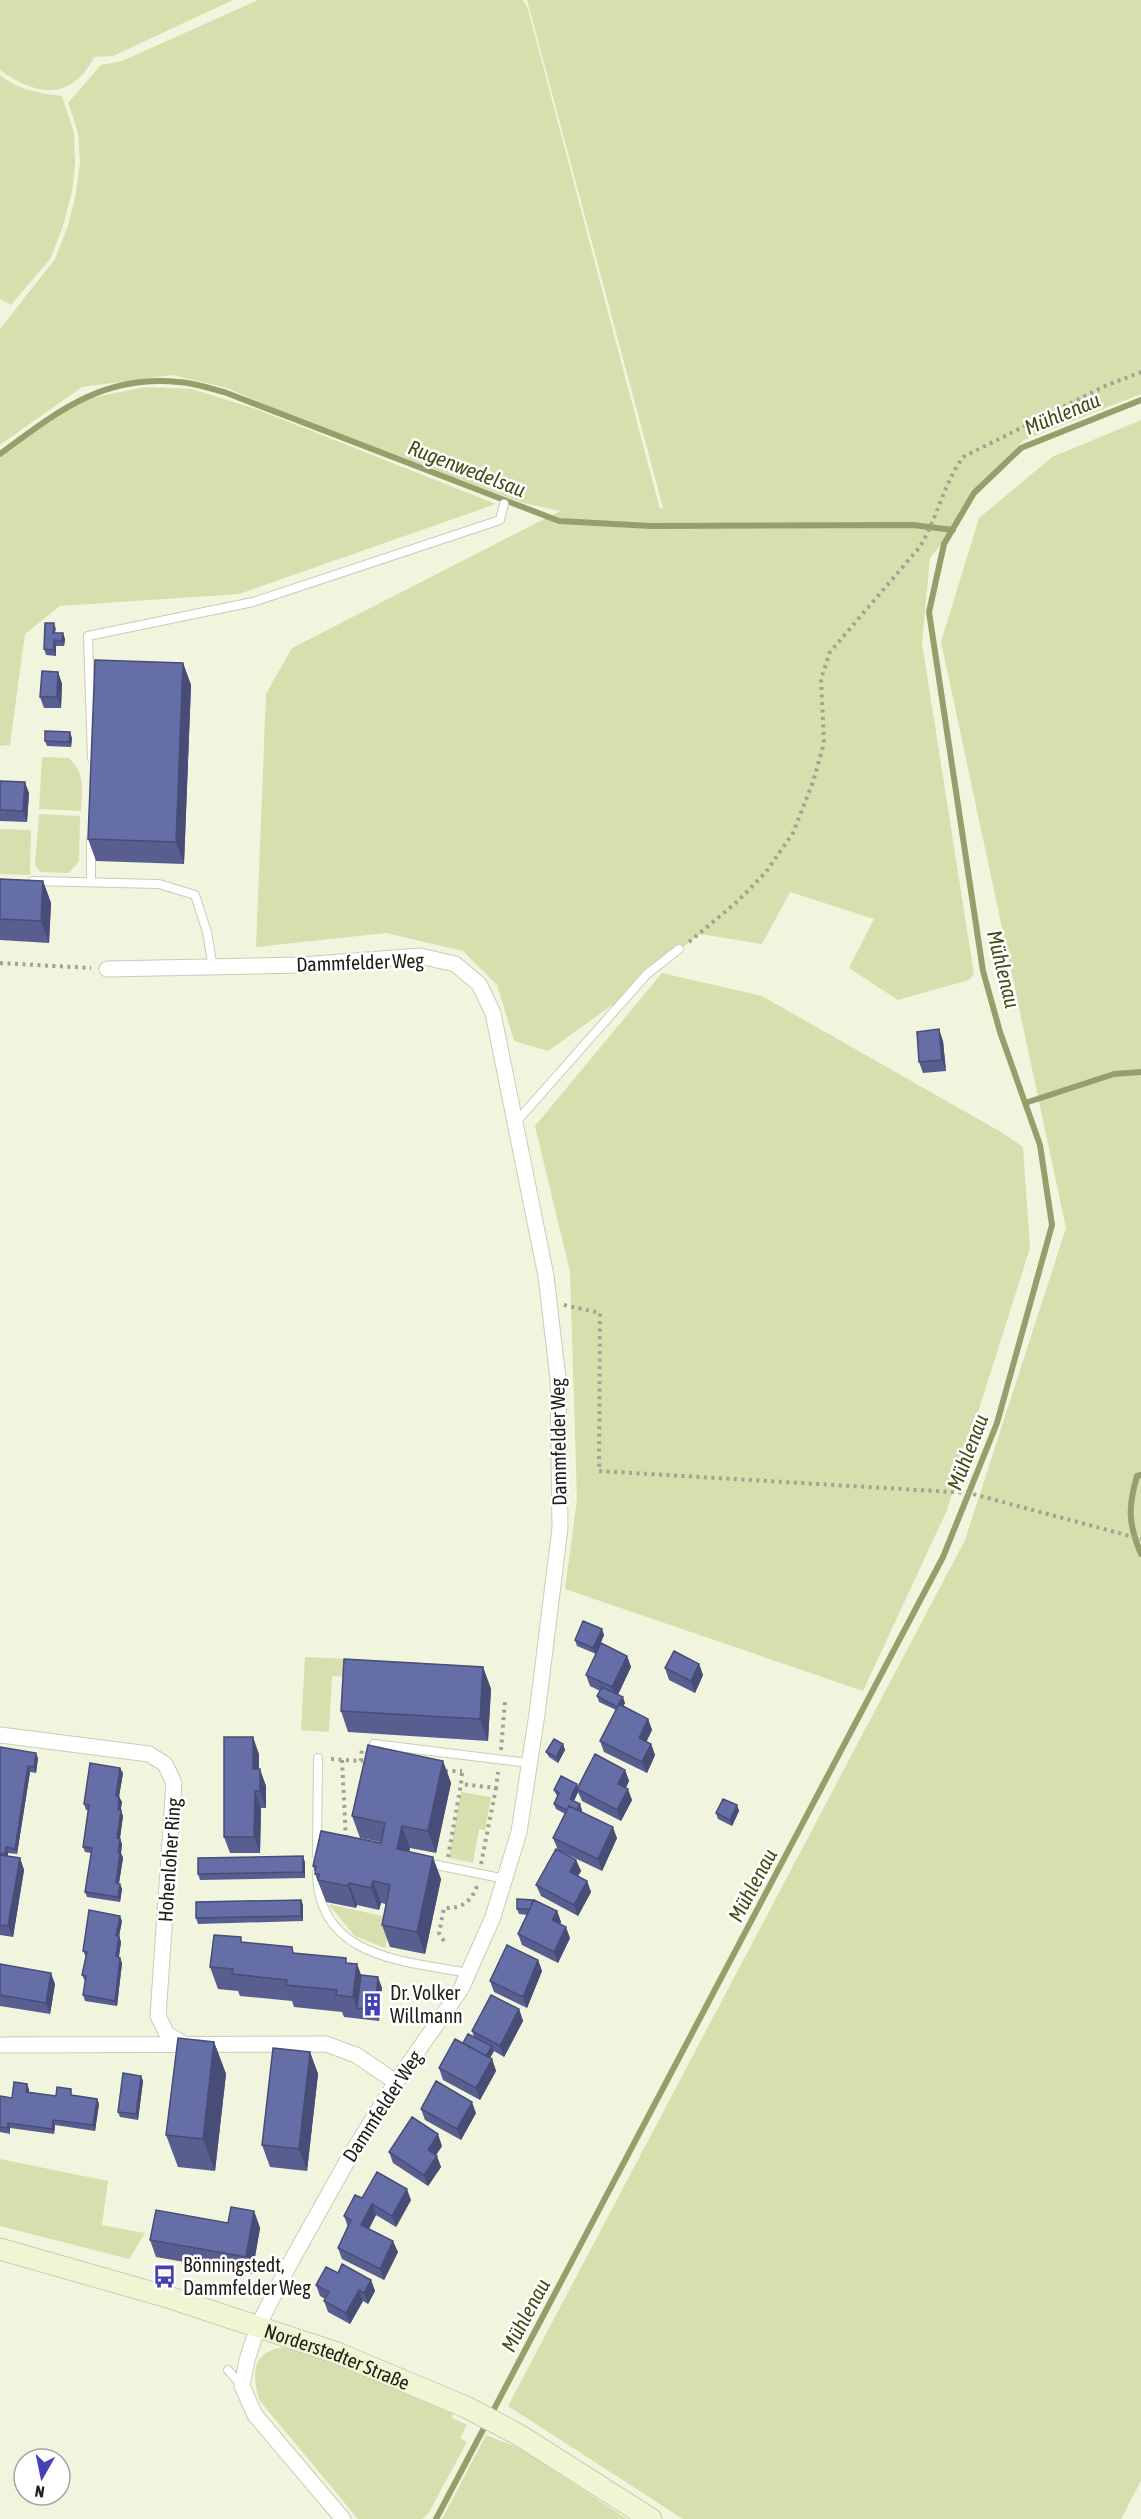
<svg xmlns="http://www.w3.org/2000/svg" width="1141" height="2519" font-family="'Asap Condensed',sans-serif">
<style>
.green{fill:#d9deaf}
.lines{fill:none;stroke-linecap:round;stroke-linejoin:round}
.stream{stroke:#989e6b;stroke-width:6}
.service-casing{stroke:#c9ccb7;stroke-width:10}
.minor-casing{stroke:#c9ccb7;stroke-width:17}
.secondary-casing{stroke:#c9ccb7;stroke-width:23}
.path{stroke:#a1a392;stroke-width:4;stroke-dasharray:3 4.5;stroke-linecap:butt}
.service{stroke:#fff;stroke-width:8}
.minor{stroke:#fff;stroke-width:15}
.secondary{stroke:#f2f5d3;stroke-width:21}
.wall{fill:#585f90}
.shaded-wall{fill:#474d76}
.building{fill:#666ea8;stroke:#474d76;stroke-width:1.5}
.labels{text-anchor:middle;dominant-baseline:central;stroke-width:5;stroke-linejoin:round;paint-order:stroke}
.street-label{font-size:20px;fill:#202119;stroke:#fff}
.poi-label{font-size:20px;fill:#202119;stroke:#fff;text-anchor:start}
.water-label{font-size:21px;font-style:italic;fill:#484c19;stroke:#fff}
</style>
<rect width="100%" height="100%" fill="#f2f5de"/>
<!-- green -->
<path class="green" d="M0,0H233L113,56L94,57C71,102 36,96 0,70Z
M258,0H523L528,9L660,509L663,508L527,0H1141V394L1024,440L971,492L957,524L930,558L922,643L974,974L969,980L898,1000L849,968L874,919L790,892L762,944L700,934L647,974L632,991L548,1051L514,1041L497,985L463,951L386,933L256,947L266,694L292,648L560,511L523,503L296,418L227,388L172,375L82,387L0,445V329L55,259L68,226L76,193L80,162L78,132L68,103L101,65L122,61Z
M0,75C19,90 38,93 62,96L74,133L75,166L72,192L62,229L50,259L11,305L0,299Z
M145,387L192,389L256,409L496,504L239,594L60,606L25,634L10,745L0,746V458L53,419L90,398Z
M1141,420V2481L1121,2519H683L508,2406L965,1540L1066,1228L941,642L979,518L1052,457Z
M42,757L69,758C86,775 82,790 81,811L39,809Z
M39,814L80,816L79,861L69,873L40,872L35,865Z
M0,829L31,830L30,875L0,874Z
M662,973L762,996L1001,1132L1023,1147L1030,1248L947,1510L863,1691L565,1589L577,1499L570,1272L535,1126Z
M305,1657L483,1666L482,1684L332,1676L329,1732L301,1730Z
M461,1792L491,1797L485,1830L479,1829L473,1863L449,1858Z
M328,1904L392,1918L385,1948L355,1936Z
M0,2159L108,2181L102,2225L145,2233L129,2259L0,2226Z
M288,2347L349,2367L453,2414L452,2418L467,2425L460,2438L467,2442L428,2514L422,2519H358L260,2401C250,2372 253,2349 288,2347Z
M486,2435L521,2449L627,2519H442Z"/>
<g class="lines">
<!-- stream -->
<path class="stream" d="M0,454C57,412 103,374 179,382C194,383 209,388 224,392L559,521L651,526L913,525L953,530
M1025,1103L1114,1074L1141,1072
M1141,1475L1137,1476C1128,1507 1128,1523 1141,1554
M436,2519L943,1557L997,1423L1052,1225L1040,1145L1000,1032L983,971L929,612L944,544L974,493L1021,448L1141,400"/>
<defs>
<path id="service" d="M92,758L88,636L253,602L500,520L504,504
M33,881L159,884L195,895L207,932L213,968
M91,882V839
M516,1122L647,974L679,949
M374,1744L529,1763
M317,1855L318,1758
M427,1863L505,1879
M317,1873C318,1958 404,1961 468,1973
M228,2370L241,2385"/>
<path id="minor" d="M107,969L302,965L420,956L455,964L479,984L493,1013L546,1276L558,1379L560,1528L537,1714L519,1832L493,1917L461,1989L396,2082L350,2156L289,2265L258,2326L247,2360L242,2386L255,2415L343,2519
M0,1735L149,1754L165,1764L174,1783L158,2016L167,2034L184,2044
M0,2045L326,2044L356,2055L396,2082"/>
<g id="secondary">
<path id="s1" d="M0,2249L171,2298L337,2353L466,2407L519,2435L651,2519"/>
</g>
</defs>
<!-- service casing -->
<use href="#service" class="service-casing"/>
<!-- minor casing -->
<use href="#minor" class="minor-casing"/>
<!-- secondary casing -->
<use href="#secondary" class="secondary-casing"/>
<!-- path -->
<path class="path" d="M689,942L738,901L766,872L793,833L813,782L824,743L821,679L830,652L919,548C937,520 942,487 963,457L1105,386L1141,372
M0,963L91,968
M564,1305L600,1313L599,1471L969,1493L1141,1539
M501,1750L505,1701H502
M331,1759L361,1761L362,1748
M342,1760L346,1840
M445,1771H462
M462,1773L461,1784L496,1788L498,1772
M448,1857L461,1784
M481,1864L496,1788
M444,1941L439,1933L444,1908C461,1909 471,1902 477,1886"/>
<!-- service -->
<use href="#service" class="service"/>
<!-- minor -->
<use href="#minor" class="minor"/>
<!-- secondary -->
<use href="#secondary" class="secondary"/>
</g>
<!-- wall -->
<path class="wall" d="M54,623L56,629L55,633H63L65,639L64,646H56V656L46,655L44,649Z
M183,663L191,685L184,864L96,861L88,839Z
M58,672L62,684L61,708H44L40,697Z
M72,738L71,747L47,746L45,741Z
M0,781L29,793L27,822L0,821Z
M0,879L43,881L51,903L49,943L0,940Z
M943,1041L946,1071L923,1073L919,1062Z
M602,1629L604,1635L596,1654L577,1646L575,1640Z
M627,1656L631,1667L618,1695L625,1703L623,1707L648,1719L652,1730L646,1742L651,1744L655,1755L647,1773L604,1752L600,1741L616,1710L599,1702L597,1696L600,1691L590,1686L586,1675Z
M699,1664L703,1675L695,1693L669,1680L665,1668Z
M483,1667L491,1689L488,1741L348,1732L341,1711Z
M563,1744L565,1750L558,1763L549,1757L546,1752Z
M0,1747L38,1758L36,1773L30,1772L17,1854L8,1853V1856L20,1858L24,1870L13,1937L0,1935Z
M259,1754V1769L266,1786V1808H261L260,1853H230L224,1837Z
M443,1761L451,1783L436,1853L410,1848L409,1852L441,1879L425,1954L390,1947L382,1925L386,1904L381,1903L379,1910L357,1905L356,1908L326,1902L315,1874V1872L313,1866L381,1843V1842L360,1838L352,1816Z
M625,1770L629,1781L626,1788L632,1800L621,1821L582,1801L578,1792L574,1801L582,1810L581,1812L617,1838L602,1871L558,1850L553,1838L565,1814L556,1809L554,1804L557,1796L554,1790L578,1787Z
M123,1773L119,1797L122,1802L120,1810L123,1816L120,1839L122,1844L121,1853L123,1858L119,1883L122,1889L120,1902L87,1897L85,1892L91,1853L85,1852L83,1847L88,1810H86L84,1804Z
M737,1805L739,1811L732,1826L718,1819L716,1813Z
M576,1860L581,1871L578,1876L587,1881L591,1892L578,1916L541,1896L536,1885Z
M305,1862V1878L200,1880L198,1874Z
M301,1900L303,1905V1921L198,1924L196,1918Z
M533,1900V1902L557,1911L561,1922L560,1924L570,1938L558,1963L522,1945L518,1934L527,1915L519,1914L517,1909Z
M122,1921L119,1936L121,1942L119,1957L122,1963L117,2006L85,2001L83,1995L85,1981L82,1975L86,1957L83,1951Z
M243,1942L348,1964H357L361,1975L382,1988L379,2021L344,2017L342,2012L294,2007L292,2001L240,1996L238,1991L218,1989L210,1967Z
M538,1960L542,1971L527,2008L494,1992L490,1981Z
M0,1964L55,1984L50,2014L0,2006Z
M519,2009L523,2021L504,2057L494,2051L490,2058L492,2059L496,2071L480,2100L443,2080L439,2068L464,2044L474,2037L472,2031Z
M214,2042L226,2074L215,2171L178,2167L166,2135Z
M310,2052L318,2074L307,2171L270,2167L262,2145Z
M141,2076L143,2081L138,2120L120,2117L118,2112Z
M29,2089V2092L56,2096L73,2095L97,2099L99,2104L95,2131L55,2125L54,2134L10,2128V2134L0,2132V2096L12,2098Z
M421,2109L476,2113L461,2140L425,2120Z
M442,2146L436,2155L441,2167L428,2186L393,2163L389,2152Z
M362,2198L411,2200L396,2227L376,2215L369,2229L398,2252L384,2280L342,2259L338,2248L348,2227L344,2216Z
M254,2211L260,2228L252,2274L156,2257L150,2240L228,2223Z
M338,2273L371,2280L375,2291L368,2304L363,2301L350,2324L328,2312L324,2301L325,2299L320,2296L316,2285Z"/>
<!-- shaded-wall -->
<path class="shaded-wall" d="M63,633L65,639L64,646L62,641Z
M54,640L56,646V656L54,650Z
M183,663L191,685L184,864L176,842Z
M58,672L62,684L61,708L57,697Z
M70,732L72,738L71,747L69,742Z
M25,782L29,793L27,822L23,811Z
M43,881L51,903L49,943L41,921Z
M939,1029L943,1041L946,1071L942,1060Z
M602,1629L604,1635L596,1654L593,1648Z
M627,1656L631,1667L616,1698L612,1687Z
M699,1664L703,1675L695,1693L691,1681Z
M483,1667L491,1689L488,1741L480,1719Z
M623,1697L625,1703L620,1712L618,1707Z
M648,1719L652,1730L643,1749L639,1738Z
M253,1737L259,1754V1786L253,1769Z
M563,1744L565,1750L558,1763L556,1757Z
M651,1744L655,1755L647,1773L642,1762Z
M36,1753L38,1758L36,1773L34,1767Z
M443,1761L451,1783L436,1853L428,1831Z
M28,1766L30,1772L17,1854L15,1849Z
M120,1768L123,1773L118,1802L116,1796Z
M260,1769L266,1786V1808L260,1791Z
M625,1770L629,1781L622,1795L618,1784Z
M577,1784L579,1790L577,1789L578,1792L572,1805L570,1799Z
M628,1789L632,1800L621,1821L617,1810Z
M255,1791L261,1808L260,1853L254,1837Z
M119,1797L122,1802L120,1815L118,1810Z
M580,1804L582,1810L577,1819L575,1814Z
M737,1805L739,1811L732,1826L730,1820Z
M121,1810L123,1816L119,1844L117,1838Z
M402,1826L410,1848L405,1871L397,1849Z
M613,1827L617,1838L602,1871L598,1859Z
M120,1839L122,1844L121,1853L123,1858L118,1889L116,1883L118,1852Z
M6,1847L8,1853L7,1859L5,1854Z
M303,1856L305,1862V1878L303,1872Z
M433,1857L441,1879L425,1954L417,1932Z
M20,1858L24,1870L13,1937L8,1926Z
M576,1860L581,1871L574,1883L570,1872Z
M373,1881L381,1903L379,1910L371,1888Z
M587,1881L591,1892L578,1916L574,1905Z
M349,1883L357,1905L356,1908L348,1886Z
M120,1884L122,1889L120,1902L118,1897Z
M301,1900L303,1905V1921L301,1916Z
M557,1911L561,1922L556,1931L552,1920Z
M120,1916L122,1921L119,1936L121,1942L118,1962L116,1956V1936Z
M566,1927L570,1938L558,1963L554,1952Z
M120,1958L122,1963L117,2006L115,2001Z
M538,1960L542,1971L527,2008L523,1997Z
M357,1964L365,1986L357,2008L353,1997Z
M51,1973L55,1984L50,2014L46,2003Z
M378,1977L382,1988L379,2021L375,2010Z
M519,2009L523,2021L504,2057L500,2046Z
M214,2042L226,2074L215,2171L203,2139Z
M492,2046L494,2051L488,2061L486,2056Z
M310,2052L318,2074L307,2171L299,2149Z
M492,2059L496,2071L480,2100L476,2088Z
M141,2076L143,2081L138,2120L136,2114Z
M27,2084L29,2089L28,2098L26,2092Z
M97,2099L99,2104L95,2131L93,2125Z
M472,2102L476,2113L461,2140L457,2129Z
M53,2120L55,2125L54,2134L52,2129Z
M8,2123L10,2128V2134L8,2128Z
M438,2134L442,2146L432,2161L428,2150Z
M437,2156L441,2167L428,2186L424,2175Z
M407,2189L411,2200L396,2227L392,2216Z
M372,2204L376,2215L365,2236L361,2225Z
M254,2211L260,2228L252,2274L246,2257Z
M393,2241L398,2252L384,2280L380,2269Z
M371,2280L375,2291L368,2304L364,2293Z
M359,2290L363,2301L350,2324L346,2313Z"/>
<!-- building -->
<path class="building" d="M45,623H54L53,633H63L62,641L54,640V650L44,649Z
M95,660L183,663L176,842L88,839Z
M42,671L58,672L57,697H40Z
M45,731L70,732L69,742L45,741Z
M0,781L25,782L23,811L0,810Z
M0,879L43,881L41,921L0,919Z
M939,1029L942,1060L919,1062L917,1032Z
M583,1621L602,1629L593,1648L575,1640Z
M601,1643L627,1656L612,1687L586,1675Z
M674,1651L699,1664L691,1681L665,1668Z
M344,1659L483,1667L480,1719L341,1711Z
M602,1687L623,1697L617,1707L597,1696Z
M619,1704L648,1719L639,1738L651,1744L642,1762L600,1741Z
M224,1737H253V1769H260V1791H255L254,1837H224Z
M554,1739L563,1744L556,1757L546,1752Z
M368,1745L443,1761L428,1831L402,1826L397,1849L433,1857L417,1932L382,1925L390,1885L373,1881L371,1888L349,1883L348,1886L318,1880L319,1874H315L316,1866H313L321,1831L381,1843L385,1823L352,1816Z
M0,1747L36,1753L34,1767L28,1766L15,1849L6,1847L5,1854L0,1853Z
M595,1754L625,1770L618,1784L628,1789L617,1810L577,1789Z
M90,1763L120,1768L116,1796L119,1797L118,1810H121L117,1838L120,1839L118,1852L120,1853L116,1883L120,1884L118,1897L85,1892L92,1848L83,1847L89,1805L84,1804Z
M561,1776L577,1784L570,1799L580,1804L577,1810L569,1806L567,1810L554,1804L559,1793L554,1790Z
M723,1799L737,1805L730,1820L716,1813Z
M569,1806L613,1827L598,1859L553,1838Z
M556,1849L576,1860L570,1872L587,1881L574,1905L536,1885Z
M0,1855L20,1858L8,1926L0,1925Z
M303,1856V1872L198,1874V1858Z
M517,1899L533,1900L530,1909H517Z
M301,1900V1916L196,1918V1902Z
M534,1900L557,1911L552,1920L566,1927L554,1952L518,1934Z
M89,1910L120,1916L116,1936H119L116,1956L120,1958L115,2001L83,1995L86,1976L82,1975L87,1952L83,1951Z
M214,1935L241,1937V1942L292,1947L293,1953L346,1958V1963L357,1964L353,1997L336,1995L337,1990L286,1985L287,1980L232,1974L233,1969L210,1967Z
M507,1945L538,1960L523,1997L490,1981Z
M0,1964L51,1973L46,2003L0,1995Z
M361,1975L378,1977L375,2010L357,2008Z
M491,1995L519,2009L500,2046L472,2031Z
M468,2034L492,2046L486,2056L463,2043Z
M178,2038L214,2042L203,2139L166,2135Z
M455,2039L492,2059L476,2088L439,2068Z
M273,2048L310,2052L299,2149L262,2145Z
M123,2073L141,2076L136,2114L118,2112Z
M436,2081L472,2102L457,2129L421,2109Z
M14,2082L27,2084L26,2092L56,2096L57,2087L71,2089V2095L97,2099L93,2125L53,2120L52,2129L8,2123V2128L0,2127V2096L12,2098Z
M412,2117L438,2134L428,2150L437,2156L424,2175L389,2152Z
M377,2172L407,2189L392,2216L372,2204L361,2225L393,2241L380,2269L338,2248L351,2220L344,2216L355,2195L362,2198Z
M231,2207L254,2211L246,2257L150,2240L156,2210L228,2223Z
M342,2264L371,2280L364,2293L359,2290L346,2313L324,2301L329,2292L316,2285L326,2267L338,2273Z"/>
<!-- icons -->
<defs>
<symbol id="building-bare" viewBox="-9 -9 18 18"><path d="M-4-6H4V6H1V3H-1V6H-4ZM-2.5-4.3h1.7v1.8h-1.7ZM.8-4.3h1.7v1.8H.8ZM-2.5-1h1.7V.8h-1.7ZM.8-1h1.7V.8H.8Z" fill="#4441b7" stroke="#fff" stroke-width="2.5" paint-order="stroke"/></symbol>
<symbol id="bus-bare" viewBox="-9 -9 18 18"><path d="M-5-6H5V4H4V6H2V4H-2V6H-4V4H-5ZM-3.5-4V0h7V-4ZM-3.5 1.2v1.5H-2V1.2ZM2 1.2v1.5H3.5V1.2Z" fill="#4441b7" stroke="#fff" stroke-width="2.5" paint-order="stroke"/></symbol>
</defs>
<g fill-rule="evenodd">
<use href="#building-bare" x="356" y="1988" width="33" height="33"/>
<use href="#bus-bare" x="148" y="2260" width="33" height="33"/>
</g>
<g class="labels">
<!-- street labels -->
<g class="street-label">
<text transform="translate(360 962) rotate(-2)">Dammfelder Weg</text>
<text transform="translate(558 1442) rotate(-91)">Dammfelder Weg</text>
<text transform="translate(169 1860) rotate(-86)">Hohenloher Ring</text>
<text transform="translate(382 2106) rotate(-57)">Dammfelder Weg</text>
<text stroke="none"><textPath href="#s1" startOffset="354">Norderstedter Straße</textPath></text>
</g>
<!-- poi labels -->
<g class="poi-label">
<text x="390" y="1992">Dr. Volker<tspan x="390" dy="23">Willmann</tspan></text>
<text x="183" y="2264">Bönningstedt,<tspan x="183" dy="23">Dammfelder Weg</tspan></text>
</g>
<!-- water labels -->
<g class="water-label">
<text transform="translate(1062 413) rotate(-22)">Mühlenau</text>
<text transform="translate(467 468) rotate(21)">Rugenwedelsau</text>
<text transform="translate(1004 969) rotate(76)">Mühlenau</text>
<text transform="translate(967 1452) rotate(-69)">Mühlenau</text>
<text transform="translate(752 1885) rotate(-62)">Mühlenau</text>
<text transform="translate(525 2315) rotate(-62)">Mühlenau</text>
</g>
</g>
<!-- north arrow -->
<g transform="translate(42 2477) rotate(189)"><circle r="28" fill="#ffffff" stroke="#a6a6a3" stroke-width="1.5"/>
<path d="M0-4.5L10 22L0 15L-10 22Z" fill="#4441b7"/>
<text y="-9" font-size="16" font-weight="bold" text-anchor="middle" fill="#202119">N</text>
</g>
</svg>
